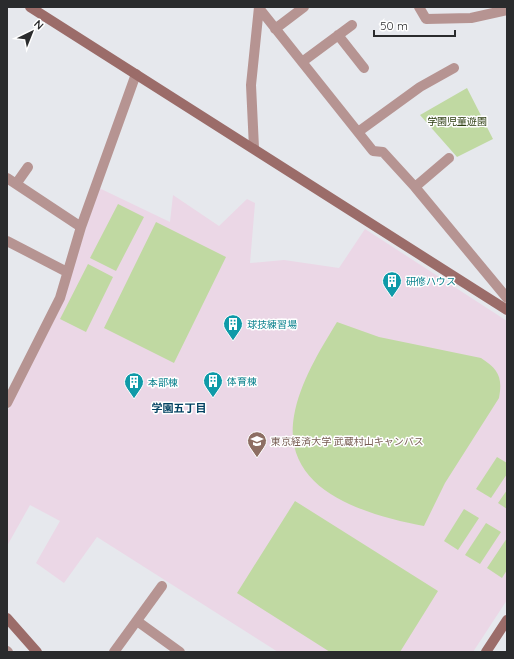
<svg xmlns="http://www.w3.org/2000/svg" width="514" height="659" font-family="Quicksand,'Noto Sans JP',sans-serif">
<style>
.education{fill:#ebd7e6}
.green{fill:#c0d9a2}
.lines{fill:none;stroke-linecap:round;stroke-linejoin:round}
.street{stroke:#b69492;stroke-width:10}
.secondary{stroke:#9b6c69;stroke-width:10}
.labels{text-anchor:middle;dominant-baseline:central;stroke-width:3;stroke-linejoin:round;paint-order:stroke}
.park-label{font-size:10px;fill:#2c3d10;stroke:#fff}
.culture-label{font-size:10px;fill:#0d838f;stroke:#fff;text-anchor:start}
.education-label{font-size:10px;fill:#785e54;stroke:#fff;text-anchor:start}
.neighbourhood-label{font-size:11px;font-weight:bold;fill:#014161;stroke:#fff}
</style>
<rect width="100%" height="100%" fill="#e6e8ed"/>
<!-- education -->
<path class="education" d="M99,188L170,222L173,195L219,226L247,199L255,203L250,263L284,260L339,268L365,229L507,321V600L473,652H278L97,537L64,583L36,563L60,521L30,505L7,546V412L63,299Z"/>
<!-- green -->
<path class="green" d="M467,88L493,139L457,157L420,115Z
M118,204L144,217L116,271L90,258Z
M156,222L226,257L174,363L104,328Z
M88,264L113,277L86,332L60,319Z
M337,322L379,337L481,358C498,369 503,377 499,398L445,483L424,526C366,515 281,491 294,416C300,382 320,350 337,322Z
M497,457L507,463V474L491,498L476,489Z
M507,490V509L498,503Z
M295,501L438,591L400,652H330L237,593Z
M464,509L479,518L458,550L444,541Z
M486,523L501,532L480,564L465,555Z
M507,538V570L502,578L487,568Z"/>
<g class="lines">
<!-- street -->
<path class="street" d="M419,7L426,19L471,18L507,10
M259,8L373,151L383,152L415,187L507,298
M275,29L304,7
M338,35L364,68
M302,62L352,25
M358,132L420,87L454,68
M254,148L251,85L259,7
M7,178L81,227
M16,184L28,167
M415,187L449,158
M7,241L67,272
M7,403L60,298L81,227L136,74
M137,621L180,652
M7,651L8,652
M114,652L162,586"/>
<!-- secondary -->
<path class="secondary" d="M30,7L507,310
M7,618L37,652
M486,652L507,620"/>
</g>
<!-- icons -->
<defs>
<symbol id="building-pin" viewBox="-11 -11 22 30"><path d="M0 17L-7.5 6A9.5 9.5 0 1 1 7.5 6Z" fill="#0f9aa8" stroke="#fff"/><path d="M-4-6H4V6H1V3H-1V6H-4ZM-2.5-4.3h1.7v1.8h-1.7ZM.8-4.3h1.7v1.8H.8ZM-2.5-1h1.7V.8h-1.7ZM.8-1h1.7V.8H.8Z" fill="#fff"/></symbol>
<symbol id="university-pin" viewBox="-11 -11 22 30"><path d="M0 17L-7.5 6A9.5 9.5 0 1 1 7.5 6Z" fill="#8d6e63" stroke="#fff"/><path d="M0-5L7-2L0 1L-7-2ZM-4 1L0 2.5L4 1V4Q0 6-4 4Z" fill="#fff"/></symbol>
</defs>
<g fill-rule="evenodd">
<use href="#building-pin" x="381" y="270" width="22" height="30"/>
<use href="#building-pin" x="222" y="313" width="22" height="30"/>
<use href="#building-pin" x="202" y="370" width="22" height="30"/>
<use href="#building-pin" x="123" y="371" width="22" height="30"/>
<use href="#university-pin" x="246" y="430" width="22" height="30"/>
</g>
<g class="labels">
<!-- park labels -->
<g class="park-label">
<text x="457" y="121">学園児童遊園</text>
</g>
<!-- culture labels -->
<g class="culture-label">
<text x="406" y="281">研修ハウス</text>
<text x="247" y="324">球技練習場</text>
<text x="227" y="381">体育棟</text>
<text x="148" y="382">本部棟</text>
</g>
<!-- education labels -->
<g class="education-label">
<text x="271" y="441">東京経済大学 武蔵村山キャンパス</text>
</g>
<!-- neighbourhood labels -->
<g class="neighbourhood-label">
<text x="179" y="408">学園五丁目</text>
</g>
</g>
<!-- border -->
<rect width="514" height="659" fill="none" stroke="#2a2b2d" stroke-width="16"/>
<!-- north arrow -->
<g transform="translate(32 32) rotate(43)" stroke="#ffffff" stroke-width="3" paint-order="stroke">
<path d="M0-3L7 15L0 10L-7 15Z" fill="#2a2b2d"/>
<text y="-6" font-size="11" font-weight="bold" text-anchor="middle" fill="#2a2b2d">N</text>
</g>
<!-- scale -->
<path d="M374 30v6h81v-6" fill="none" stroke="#2a2b2d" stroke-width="2"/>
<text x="380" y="30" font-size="12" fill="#2a2b2d" stroke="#ffffff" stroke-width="3" paint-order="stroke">50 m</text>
</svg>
